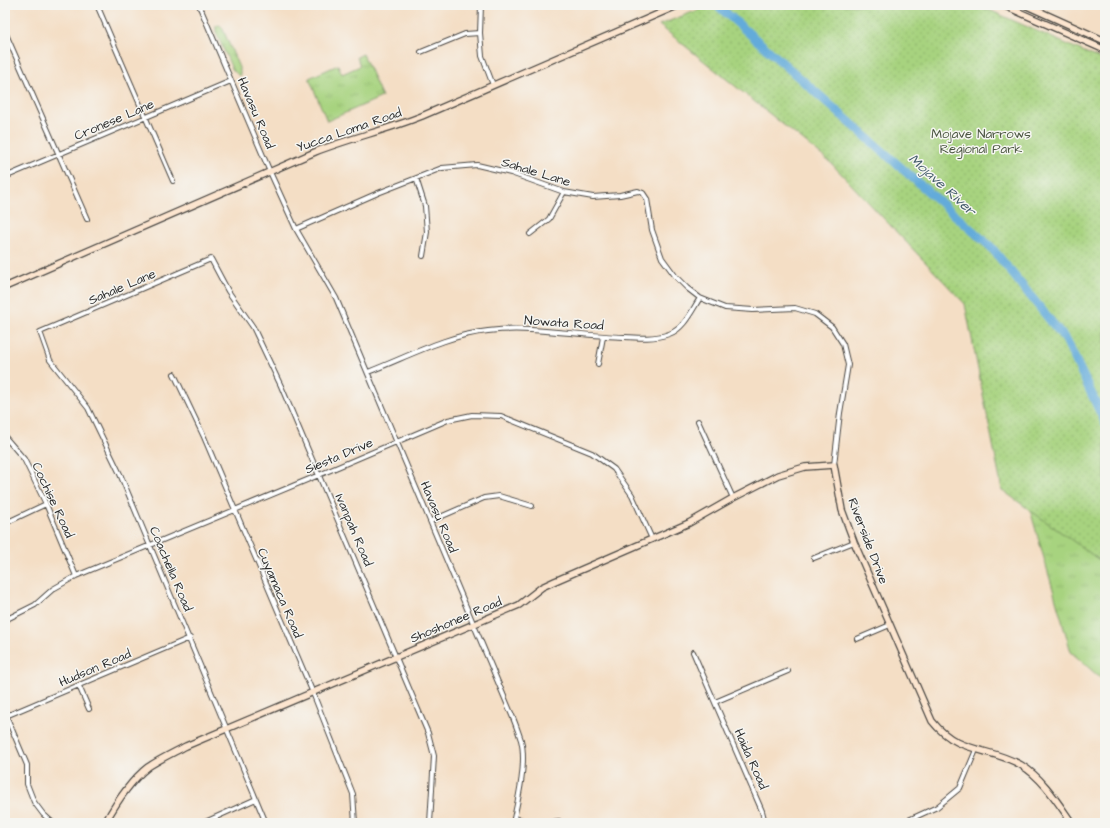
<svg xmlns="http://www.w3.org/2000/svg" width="1110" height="828" font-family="'Architects Daughter',sans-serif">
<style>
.grass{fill:url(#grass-tufts);stroke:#697f55}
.park{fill:url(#park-dots);stroke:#697f55}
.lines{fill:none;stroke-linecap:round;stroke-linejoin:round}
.river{stroke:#63abda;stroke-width:9}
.street-casing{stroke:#494642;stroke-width:6}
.secondary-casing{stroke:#494642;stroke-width:8}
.street{stroke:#fff;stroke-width:4}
.secondary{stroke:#fce5cf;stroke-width:5.5}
.labels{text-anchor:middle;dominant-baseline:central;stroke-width:3;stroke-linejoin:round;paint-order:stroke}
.street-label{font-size:13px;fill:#2b2b2b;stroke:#f6f6f2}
.park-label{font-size:13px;fill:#4a5540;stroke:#f6f6f2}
.water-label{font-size:14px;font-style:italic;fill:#3f5868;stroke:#f6f6f2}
</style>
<defs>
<pattern id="grass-tufts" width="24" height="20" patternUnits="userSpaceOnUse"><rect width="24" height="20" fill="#a7d37f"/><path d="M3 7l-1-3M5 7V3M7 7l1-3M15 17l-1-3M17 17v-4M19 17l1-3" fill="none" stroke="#90b56e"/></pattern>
<pattern id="park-dots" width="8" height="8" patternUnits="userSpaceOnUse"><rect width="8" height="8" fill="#a7d37f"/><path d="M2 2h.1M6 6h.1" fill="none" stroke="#90b56e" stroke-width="1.8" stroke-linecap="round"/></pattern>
</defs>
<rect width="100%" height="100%" fill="#f6f6f2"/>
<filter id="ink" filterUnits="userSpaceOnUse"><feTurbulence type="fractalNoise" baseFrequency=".025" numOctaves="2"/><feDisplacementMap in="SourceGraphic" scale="8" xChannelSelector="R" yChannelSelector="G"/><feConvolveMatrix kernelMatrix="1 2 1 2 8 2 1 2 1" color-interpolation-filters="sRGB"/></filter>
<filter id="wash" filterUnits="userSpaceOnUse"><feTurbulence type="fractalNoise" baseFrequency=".012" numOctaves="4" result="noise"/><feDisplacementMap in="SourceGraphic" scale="16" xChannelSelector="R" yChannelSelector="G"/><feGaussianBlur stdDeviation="0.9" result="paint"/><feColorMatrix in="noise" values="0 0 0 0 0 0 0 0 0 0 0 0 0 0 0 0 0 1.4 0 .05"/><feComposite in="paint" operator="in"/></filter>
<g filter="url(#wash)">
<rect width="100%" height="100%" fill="#f4dec5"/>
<!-- grass -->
<path class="grass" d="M219,25L222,27L240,70V74L239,76L232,69L216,32V26Z
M363,54L382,97L327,121L309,78L338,65L342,74L360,66L357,57Z
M1105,352V682L1071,652L1022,482Z"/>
<!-- park -->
<path class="park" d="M711,5H974L987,9L1105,61V564L1002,490L965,304L831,163L659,25Z"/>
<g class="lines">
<!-- river -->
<path class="river" d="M717,5L991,247L1066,340L1105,422"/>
</g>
</g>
<g filter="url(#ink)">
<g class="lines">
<defs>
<path id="street" d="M97,5L173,181
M199,5L270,172L296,229L336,298L511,713C515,722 518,731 521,740C527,763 518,800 513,823
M481,5L480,33L482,56L493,85
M5,32L87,219
M421,52L465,34L480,33
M5,177L231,81
M416,178L425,206L427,232L423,256
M296,229L378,193L442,168L477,165L511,173L564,192L593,197L620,195L638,191L643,193L647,199L652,230L662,258L676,277L687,288L700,298L725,308L753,310L795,308L815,314L832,327L843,344L848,365L840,413L834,465
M530,234L549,219L564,192
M598,364L603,337
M368,372C407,357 447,335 488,331C534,326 579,336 624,337C639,338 655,339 669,334C684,329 692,310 700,298
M174,374L204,437L313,693L353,794L355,823
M698,421L733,498
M5,437L24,459L46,504L76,576
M10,521L46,504
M431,521L484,498L499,496L532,506
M814,558L854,542
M5,620L35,605L53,589L76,576L319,475L448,420L472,415L501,416L592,453L614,469L632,495L652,539
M857,639L890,625
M693,652L762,811L764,819L759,823
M79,686L89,709
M715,702L788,671
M5,713L27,765V784L34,802L43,814L53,823
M6,716L190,638
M514,818L534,823
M203,823L256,799
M266,823L120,474L88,408L50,360L40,332L211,259L228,291L253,327L281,386L428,733L434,756L430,823
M546,823L559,821
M902,823L937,807L960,788L976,750"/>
<path id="secondary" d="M1003,5L1105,50
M1025,5L1105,41
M5,287L315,152C350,138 387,130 422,116L679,5
M105,823C116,803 130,781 148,767C160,759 173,753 186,746L519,605L542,587L555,581L689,523L733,498L778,475L805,467L834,465L842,510L854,542L932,721C959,755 988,746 1021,765C1043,778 1058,803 1072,823"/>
</defs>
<!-- street casing -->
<use href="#street" class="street-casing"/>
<!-- secondary casing -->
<use href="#secondary" class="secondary-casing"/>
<!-- street -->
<use href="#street" class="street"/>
<!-- secondary -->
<use href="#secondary" class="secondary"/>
</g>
</g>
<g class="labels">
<!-- street labels -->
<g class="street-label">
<text transform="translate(256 113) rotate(67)">Havasu Road</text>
<text transform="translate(114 120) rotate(-23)">Cronese Lane</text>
<text transform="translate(349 130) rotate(-19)">Yucca Loma Road</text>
<text transform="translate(536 172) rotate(17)">Sahale Lane</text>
<text transform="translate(122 287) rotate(-23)">Sahale Lane</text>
<text transform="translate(564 323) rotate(4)">Nowata Road</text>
<text transform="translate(339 456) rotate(-23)">Siesta Drive</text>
<text transform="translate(53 500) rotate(65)">Cochise Road</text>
<text transform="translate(439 517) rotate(67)">Havasu Road</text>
<text transform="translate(354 530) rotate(67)">Ivanpah Road</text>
<text transform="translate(868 541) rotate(69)">Riverside Drive</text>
<text transform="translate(171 569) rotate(67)">Coachella Road</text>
<text transform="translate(280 593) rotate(67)">Cuyamaca Road</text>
<text transform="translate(456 620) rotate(-23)">Shoshonee Road</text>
<text transform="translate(95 668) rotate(-23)">Hudson Road</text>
<text transform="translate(751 759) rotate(66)">Haida Road</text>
</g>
<!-- park labels -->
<g class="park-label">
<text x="981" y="134">Mojave Narrows<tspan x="981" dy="15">Regional Park</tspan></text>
</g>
<!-- water labels -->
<g class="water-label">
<text transform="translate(942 185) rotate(42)">Mojave River</text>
</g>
</g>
<!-- margin -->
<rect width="1110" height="828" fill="none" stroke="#f6f6f2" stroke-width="20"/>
</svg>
